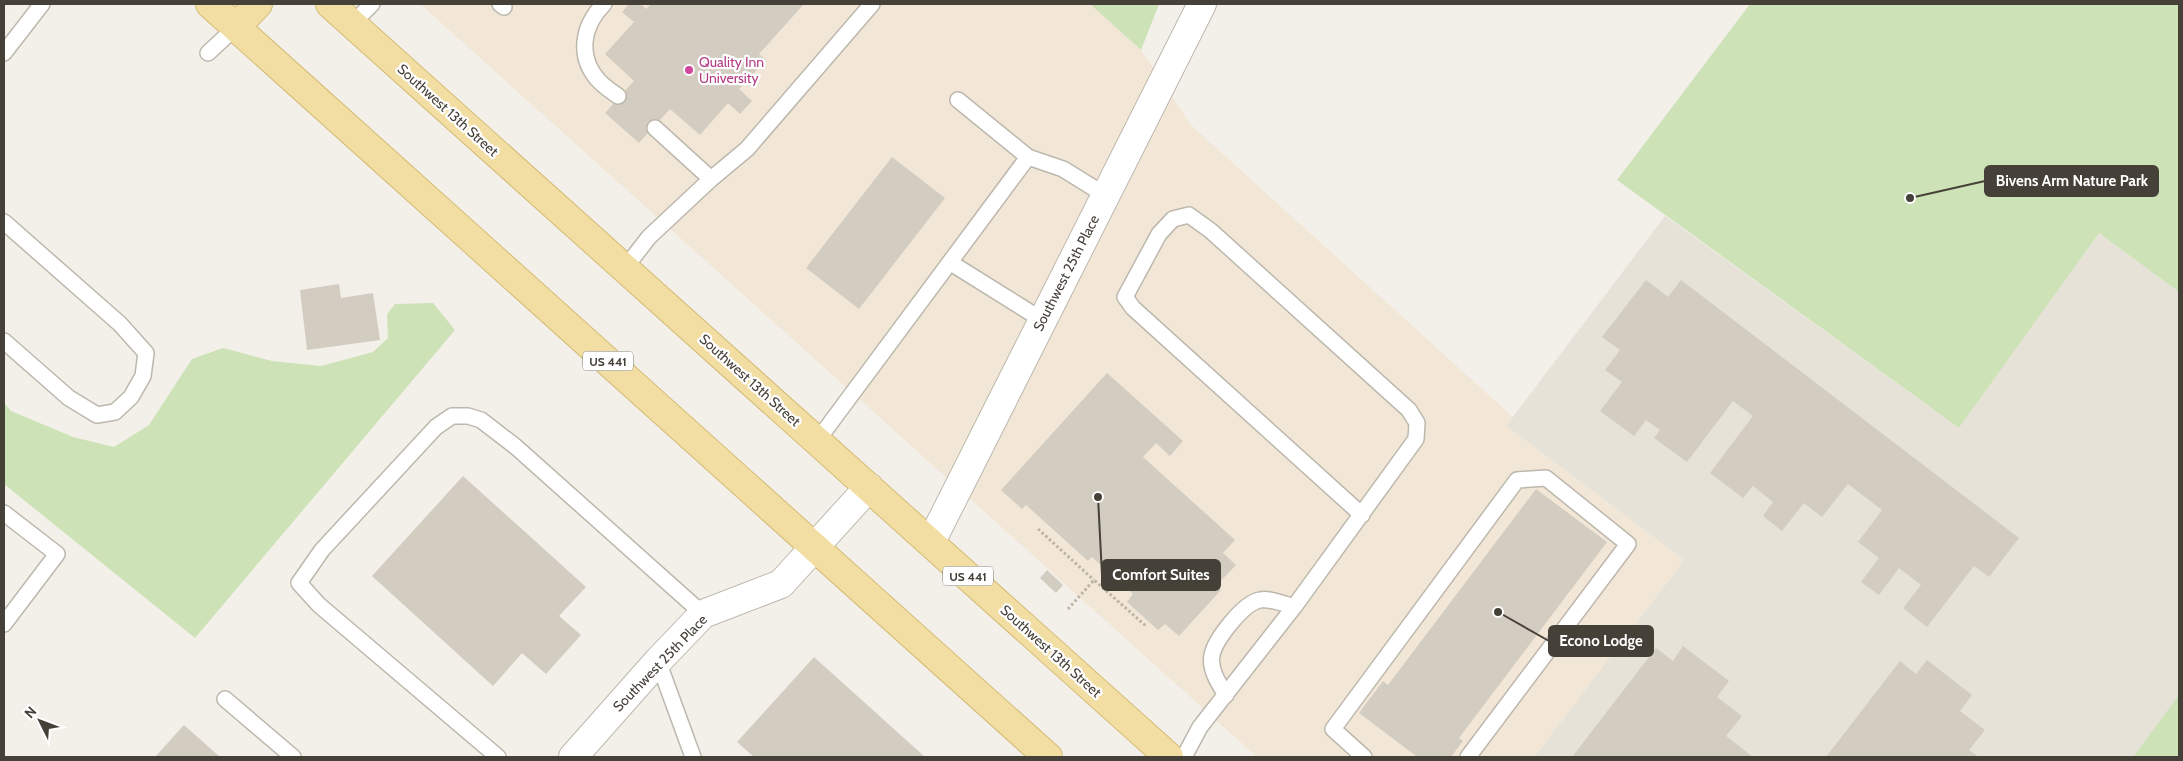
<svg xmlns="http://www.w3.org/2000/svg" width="2183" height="761" font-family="Cabin,sans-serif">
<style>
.residential{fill:#e6e2d8}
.commercial{fill:#f2e7d7}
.green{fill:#cde2b7}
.building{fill:#d3ccc0}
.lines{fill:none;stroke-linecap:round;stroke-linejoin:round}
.lane-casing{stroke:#bdb8ad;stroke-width:18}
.street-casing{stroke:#bdb8ad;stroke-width:30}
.primary-casing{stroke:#d5bb75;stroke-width:30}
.path{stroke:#bdb4a0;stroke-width:3;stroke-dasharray:2.5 2.5;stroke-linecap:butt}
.lane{stroke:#fff;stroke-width:15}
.street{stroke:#fff;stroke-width:28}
.primary{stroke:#f2dea3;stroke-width:28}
.hotel-dot{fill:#d1479c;stroke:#fff;stroke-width:2}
.labels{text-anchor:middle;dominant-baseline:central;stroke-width:4.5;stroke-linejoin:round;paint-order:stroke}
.shield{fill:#fff;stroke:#7d7a74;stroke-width:1}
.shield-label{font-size:12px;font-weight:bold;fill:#454138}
.hotel-label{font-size:14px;fill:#b23c85;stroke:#fff;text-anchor:start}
.street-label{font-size:14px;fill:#454138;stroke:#fff}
.leader{fill:none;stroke:#454138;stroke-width:2}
.callout-dot{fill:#454138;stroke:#fff;stroke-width:2}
.callout{fill:#454138;stroke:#454138;stroke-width:2}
.callout-label{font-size:15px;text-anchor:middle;font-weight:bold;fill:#fff}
</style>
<rect width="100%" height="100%" fill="#f3f0e9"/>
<!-- residential -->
<path class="residential" d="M1665,216L1959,428L2099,233L2179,292V757H1534L1684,560L1506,426Z"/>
<!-- commercial -->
<path class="commercial" d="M420,4H1090L1141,50L1191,125L1513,417L1506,426L1684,560L1534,757H1257Z"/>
<!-- green -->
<path class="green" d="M1090,4H1159L1141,50Z
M1750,4H2179V292L2099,233L1959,428L1617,180Z
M433,303L455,330L195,638L4,484V403L11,411L73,437L114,447L149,425L192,359L223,348L272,361L321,366L373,352L388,338L387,314L395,304Z
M2179,695V757H2133Z"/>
<!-- building -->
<path class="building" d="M629,4H641L646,9L651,4H804L759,54L766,60L739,89L752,101L740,114L728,103L700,135L670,109L639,143L605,113L634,81L605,54L634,22L622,12Z
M892,157L945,198L859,309L806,268Z
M1646,280L1668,297L1681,280L2019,538L1989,577L1974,566L1927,627L1903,608L1921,585L1899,568L1879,595L1861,582L1879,558L1858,542L1882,510L1848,484L1822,517L1804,503L1782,531L1763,516L1773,502L1753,486L1743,498L1710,473L1753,416L1733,401L1687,462L1654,438L1660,430L1646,420L1634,436L1600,411L1622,382L1605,370L1620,350L1602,337Z
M339,284L341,298L373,293L380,340L307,350L300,290Z
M1107,373L1183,441L1170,456L1156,443L1143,457L1235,540L1223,553L1236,565L1216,586L1221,590L1179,636L1165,624L1158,630L1127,602L1133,594L1092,557L1088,561L1026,505L1022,509L1001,490Z
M463,476L586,587L559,616L581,635L546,674L522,653L493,686L372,576Z
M1536,489L1607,542L1459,738L1463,741L1451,757H1415L1416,756L1359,713L1383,681L1388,685Z
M1047,570L1063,585L1056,593L1040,578Z
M1683,646L1729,681L1717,697L1742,716L1726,736L1753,757H1572L1656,648L1673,661Z
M814,657L925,757H754L737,742Z
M1927,660L1972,695L1960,711L1985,730L1969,750L1979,757H1826L1900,661L1916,674Z
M184,725L220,757H155Z"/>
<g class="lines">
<defs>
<path id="lane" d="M500,4L504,7
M604,4C582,26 577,57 599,81C605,87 612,92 618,96
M352,24L372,4
M4,53L42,4
M208,53L236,27
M655,128L711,179
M1028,157L1063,169L1105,195
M4,222L120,324L146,353L143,376L131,397L115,412L97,415L69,398L4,341
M951,263L1042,320
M625,268L649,237L711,179L747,149L872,4
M817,441L1028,157L958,100
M4,513L57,554L4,624
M658,661L693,757
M1226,695C1219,684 1209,669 1212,655C1215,640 1243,603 1260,600C1270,598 1284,604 1294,607
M225,699L293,757
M498,757L319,605L299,583L322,550L436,427L452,416H468L481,420L516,447L703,614
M1184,757L1200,727L1294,607L1416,439L1417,423L1409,410L1211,231L1189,215L1173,219L1159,234L1125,297L1133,308L1362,515
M1364,757L1333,729L1517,480L1546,478L1628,544L1468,757"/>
<path id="street" d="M931,542L1202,4
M573,757L658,661L703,614L781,584L869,487"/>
<path id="primary" d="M210,4L1048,757
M330,4L1169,757
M236,27L258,4"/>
</defs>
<!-- lane casing -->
<use href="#lane" class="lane-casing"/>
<!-- street casing -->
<use href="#street" class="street-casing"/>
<!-- primary casing -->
<use href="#primary" class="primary-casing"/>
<!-- path -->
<path class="path" d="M1038,529L1094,580
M1068,609L1094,580L1147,627"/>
<!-- lane -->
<use href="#lane" class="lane"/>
<!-- street -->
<use href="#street" class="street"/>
<!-- primary -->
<use href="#primary" class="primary"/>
</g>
<!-- markers -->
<circle class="hotel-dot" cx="689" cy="70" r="5"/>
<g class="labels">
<!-- shield labels -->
<g class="shield">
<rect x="583" y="351.5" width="50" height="19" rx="4"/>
<rect x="943" y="566.5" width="50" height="19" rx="4"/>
</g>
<g class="shield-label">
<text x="608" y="361">US 441</text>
<text x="968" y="576">US 441</text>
</g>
<!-- hotel labels -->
<g class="hotel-label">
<text x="699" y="62">Quality Inn<tspan x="699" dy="16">University</tspan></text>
</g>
<!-- street labels -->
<g class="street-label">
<text transform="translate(448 110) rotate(42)">Southwest 13th Street</text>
<text transform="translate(1066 273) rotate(-63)">Southwest 25th Place</text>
<text transform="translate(750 380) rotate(42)">Southwest 13th Street</text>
<text transform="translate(1051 651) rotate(42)">Southwest 13th Street</text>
<text transform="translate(660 663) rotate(-46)">Southwest 25th Place</text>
</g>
</g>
<!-- callouts -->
<path class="leader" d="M1910 198L1985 181M1098 497L1102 575M1498 612L1549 641"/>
<g class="callout-dot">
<circle cx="1910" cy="198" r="5"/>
<circle cx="1098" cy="497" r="5"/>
<circle cx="1498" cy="612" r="5"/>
</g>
<g class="callout">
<rect x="1985" y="166" width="173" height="30" rx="5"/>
<rect x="1102" y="560" width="118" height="30" rx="5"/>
<rect x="1549" y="626" width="104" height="30" rx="5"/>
</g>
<g class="callout-label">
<text x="2072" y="186">Bivens Arm Nature Park</text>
<text x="1161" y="580">Comfort Suites</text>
<text x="1601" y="646">Econo Lodge</text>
</g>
<!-- border -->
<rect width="2183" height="761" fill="none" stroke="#454138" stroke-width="10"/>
<!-- north arrow -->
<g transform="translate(40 721) rotate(312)" stroke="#ffffff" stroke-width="4" paint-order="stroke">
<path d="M0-4L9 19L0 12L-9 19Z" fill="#454138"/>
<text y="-8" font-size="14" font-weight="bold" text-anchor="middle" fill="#454138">N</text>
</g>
</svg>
